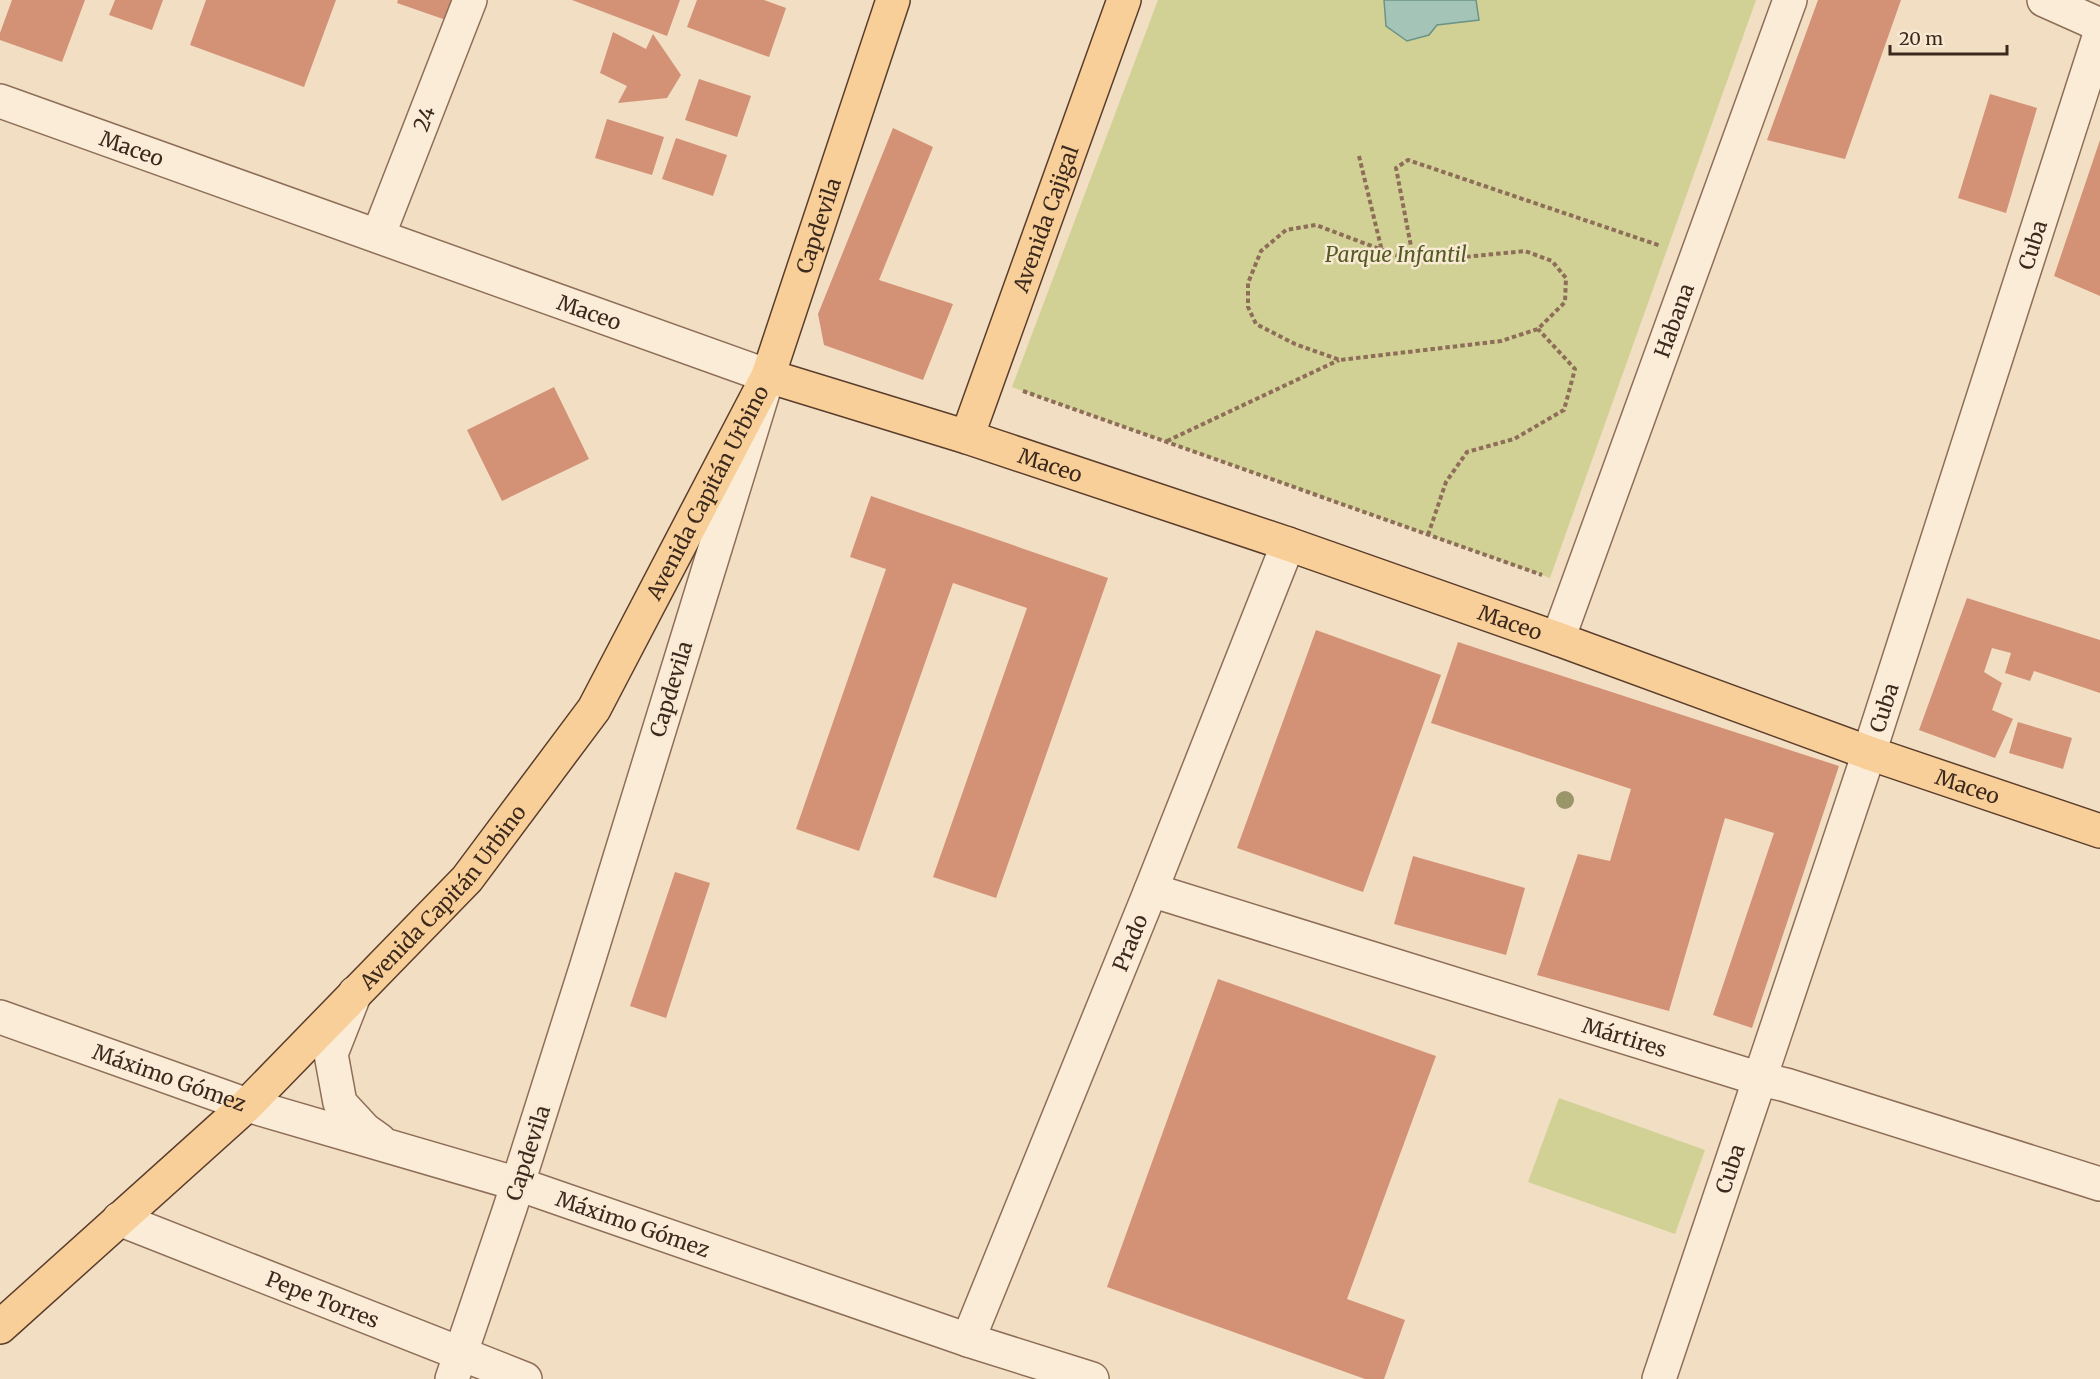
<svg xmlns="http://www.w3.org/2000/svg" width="2100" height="1379" font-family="Merriweather,serif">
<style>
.green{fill:#d1d196}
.water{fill:#a5c4b8;stroke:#6b9485;stroke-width:1.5}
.building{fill:#d39276}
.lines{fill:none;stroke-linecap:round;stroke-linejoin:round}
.minor-casing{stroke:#8e6e58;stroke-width:36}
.major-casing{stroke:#5b3d2c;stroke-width:36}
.path{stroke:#8e6e58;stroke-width:4;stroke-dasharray:4.5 3;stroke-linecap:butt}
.minor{stroke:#fbecd7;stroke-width:33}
.major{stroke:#f8cf98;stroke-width:33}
.tree{fill:#9b966a}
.labels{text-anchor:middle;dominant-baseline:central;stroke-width:5;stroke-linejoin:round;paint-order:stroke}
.street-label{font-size:21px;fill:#3c291d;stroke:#f8e9d3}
.park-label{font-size:21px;font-style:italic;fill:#535b22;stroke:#f8e9d3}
</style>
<rect width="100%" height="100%" fill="#f2dec3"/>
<!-- green -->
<path class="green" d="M1158,0H1756L1550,578L1012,387Z
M1559,1098L1705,1150L1675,1234L1528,1182Z"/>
<!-- water -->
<path class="water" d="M1384,0H1476L1479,20L1437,25L1429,35L1407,41L1386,26Z"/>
<!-- building -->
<path class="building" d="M12,0H85L62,62L0,40V33Z
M115,0H163L152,30L109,15Z
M206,0H336L304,87L190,45Z
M398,0H453L446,20L397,3Z
M572,0H680L667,36Z
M697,0H764L786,8L769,57L687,27Z
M1818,0H1901L1845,159L1767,140Z
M613,32L646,49L653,34L681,75L667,98L618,103L627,86L600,73Z
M699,79L751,96L737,137L685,120Z
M1990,94L2037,108L2006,213L1958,198Z
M607,119L664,137L652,175L595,158Z
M893,128L933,147L879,280L953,304L923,380L824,345L818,314Z
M676,138L727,155L713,196L662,179Z
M2100,140V296L2054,276Z
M554,387L589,459L502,501L467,430Z
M871,496L1108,578L996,898L933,877L1027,608L953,583L859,851L796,829L886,569L850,557Z
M1967,598L2100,640V693L2034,671L2030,681L2005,673L2011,653L1992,648L1984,672L2002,683L1992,710L2013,719L1995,758L1919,730Z
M1316,630L1441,675L1363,892L1237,848Z
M1458,642L1839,766L1752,1028L1713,1015L1774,833L1725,818L1669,1011L1537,975L1578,854L1610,861L1631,789L1431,723Z
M2018,722L2072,738L2063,769L2009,753Z
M1413,856L1525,888L1506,955L1394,924Z
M675,872L710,883L666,1018L630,1006Z
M1218,979L1436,1056L1347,1299L1405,1320L1384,1379H1365L1107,1287Z"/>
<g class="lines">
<defs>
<g id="minor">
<path d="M2044,0L2100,25"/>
<path id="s1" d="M0,101L768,376L586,968L510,1208L452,1379"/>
<path id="s2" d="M378,236L470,0"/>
<path id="s3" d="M1558,639L1790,0"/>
<path id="s4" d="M1151,890L1760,1079L1786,1085L2100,1184"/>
<path d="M355,993L331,1054L340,1103L365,1130L379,1140"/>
<path id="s5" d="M0,1017L247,1105L518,1184L968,1340L1092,1379"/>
<path id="s6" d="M119,1219L525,1379"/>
<path id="s7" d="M968,1340L1151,890L1288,544"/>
<path id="s8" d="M1659,1379L1869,753L2100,34"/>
</g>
<g id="major">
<path id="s9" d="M768,376L967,437L1288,544L1558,639L1869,753L2100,831"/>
<path id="s10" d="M967,437L1124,0"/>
<path id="s11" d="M0,1327L247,1105L467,879L594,709L768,376L893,0"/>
</g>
</defs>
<!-- minor casing -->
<use href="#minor" class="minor-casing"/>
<!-- major casing -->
<use href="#major" class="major-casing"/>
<!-- path -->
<path class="path" d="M1359,156L1382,251
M1414,262L1525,251L1552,261L1566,278L1565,302L1538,329L1501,341L1340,360L1295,344L1256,324L1248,307V283L1261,251L1286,230L1316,225L1414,262L1396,168L1408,160L1661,246
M1023,391L1542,575
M1167,441L1339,360
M1428,535L1446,482L1467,452L1514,439L1564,410L1575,369L1538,329"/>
<!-- minor -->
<use href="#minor" class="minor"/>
<!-- major -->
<use href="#major" class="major"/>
</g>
<!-- trees -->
<circle class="tree" cx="1565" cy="800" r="9"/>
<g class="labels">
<!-- street labels -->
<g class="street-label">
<text stroke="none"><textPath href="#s2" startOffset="126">24</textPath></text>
<text stroke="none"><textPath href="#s1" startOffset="140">Maceo</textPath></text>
<text stroke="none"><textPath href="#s10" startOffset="232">Avenida Cajigal</textPath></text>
<text stroke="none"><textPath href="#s11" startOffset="1394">Capdevila</textPath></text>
<text stroke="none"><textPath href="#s8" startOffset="1194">Cuba</textPath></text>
<text stroke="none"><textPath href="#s1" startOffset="626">Maceo</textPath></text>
<text stroke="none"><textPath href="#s3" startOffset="339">Habana</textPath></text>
<text stroke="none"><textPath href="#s9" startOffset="296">Maceo</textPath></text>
<text stroke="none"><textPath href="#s11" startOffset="1104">Avenida Capitán Urbino</textPath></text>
<text stroke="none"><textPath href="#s9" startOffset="782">Maceo</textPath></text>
<text transform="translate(671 689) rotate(-73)">Capdevila</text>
<text stroke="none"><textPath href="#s8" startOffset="708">Cuba</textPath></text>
<text stroke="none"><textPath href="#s9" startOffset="1268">Maceo</textPath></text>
<text stroke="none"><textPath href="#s11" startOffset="618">Avenida Capitán Urbino</textPath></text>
<text stroke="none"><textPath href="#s7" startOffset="429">Prado</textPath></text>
<text stroke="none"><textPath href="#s4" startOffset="496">Mártires</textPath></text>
<text stroke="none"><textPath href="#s5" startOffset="180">Máximo Gómez</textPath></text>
<text transform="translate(528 1153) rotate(-72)">Capdevila</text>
<text stroke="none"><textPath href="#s8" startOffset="222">Cuba</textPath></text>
<text stroke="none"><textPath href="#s5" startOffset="666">Máximo Gómez</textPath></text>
<text stroke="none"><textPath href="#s6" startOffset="219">Pepe Torres</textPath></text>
</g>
<!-- park labels -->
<g class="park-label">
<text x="1396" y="254">Parque Infantil</text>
</g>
</g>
<!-- scale -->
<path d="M1890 45v9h117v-9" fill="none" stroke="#3c291d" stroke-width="3"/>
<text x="1899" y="45" font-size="18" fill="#3c291d" stroke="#f8e9d3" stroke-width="4.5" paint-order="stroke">20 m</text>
</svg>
